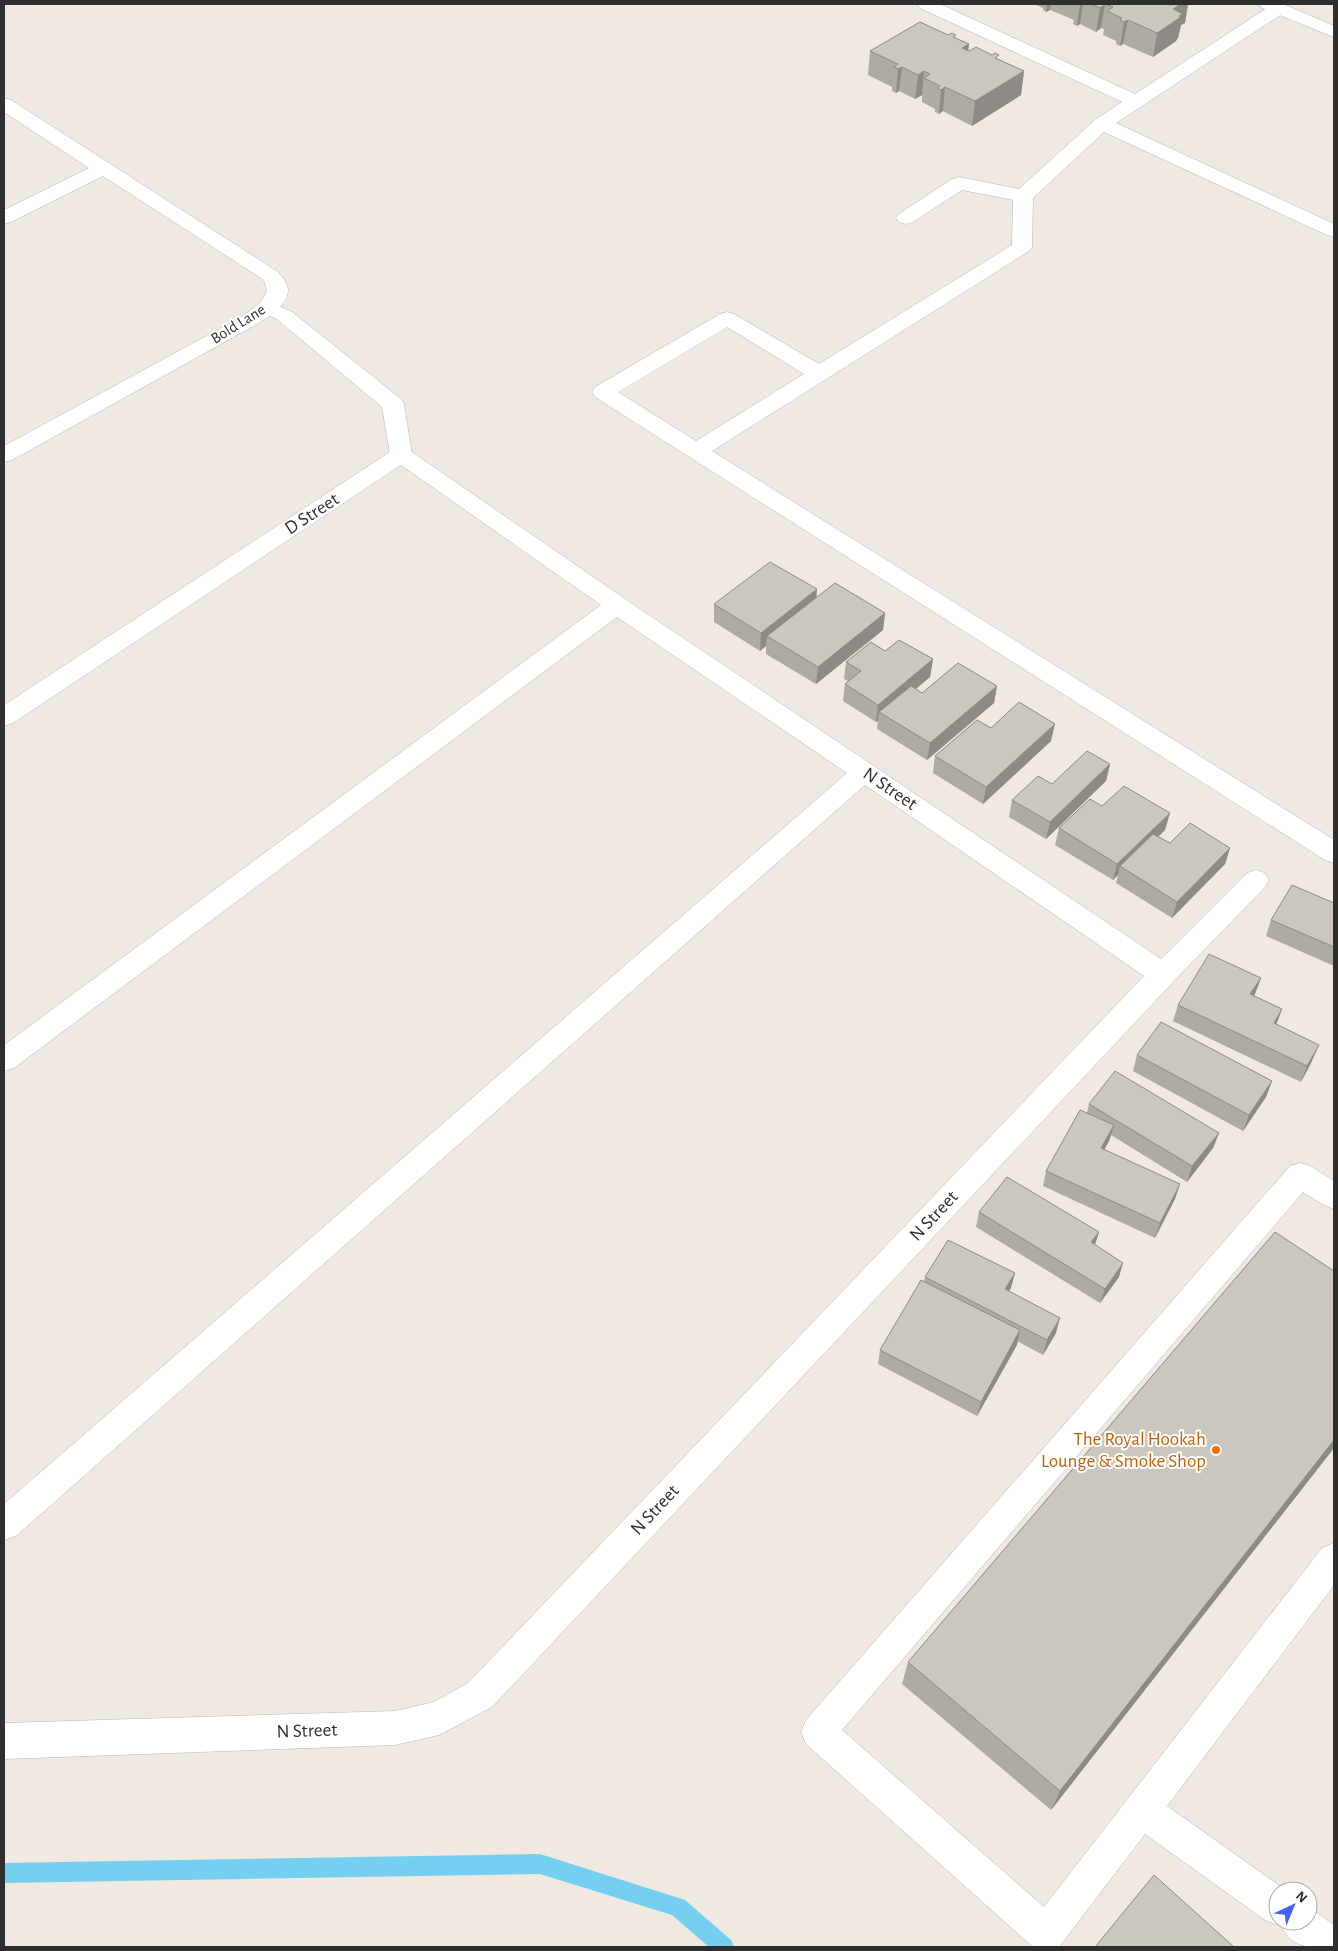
<svg xmlns="http://www.w3.org/2000/svg" width="1338" height="1951" font-family="'Alegreya Sans',sans-serif">
<style>
.lines{fill:none;stroke-linecap:round;stroke-linejoin:round}
.stream{fill:#75cff0;fill-rule:evenodd}
.lane-casing{stroke:#b4b7c1;stroke-width:1}
.street-casing{stroke:#b4b7c1;stroke-width:1}
.secondary-casing{stroke:#b4b7c1;stroke-width:1}
.lane{fill:#fff;fill-rule:evenodd}
.street{fill:#fff;fill-rule:evenodd}
.secondary{fill:#fff;fill-rule:evenodd}
.wall{fill:#afaba4}
.shaded-wall{fill:#8e8b86}
.building{fill:#cbc7bf;stroke:#8e8b86}
.food-dot{fill:#e8710a;stroke:#fff;stroke-width:2}
.labels{text-anchor:middle;dominant-baseline:central;stroke-width:4;stroke-linejoin:round;paint-order:stroke}
.far-street-label{font-size:16px;fill:#2e2e2e;stroke:#fff}
.street-label{font-size:19px;fill:#2e2e2e;stroke:#fff}
.food-label{font-size:19px;fill:#c56008;stroke:#fff;text-anchor:end}
</style>
<rect width="100%" height="100%" fill="#efe9e1"/>
<g class="lines">
<!-- stream -->
<path class="stream" d="M540,1854L685,1900L731,1940L734,1947H709L672,1915L540,1874L4,1883V1863Z"/>
<defs>
<path id="lane" d="M268,301L292,312L401,399L404,404L412,455L409,460L401,462L393,460L390,455L382,407L278,320L261,311L258,307L261,303Z
M1300,1163L1310,1166L1334,1181V1209L1324,1205L1303,1192L842,1730L1044,1907L1322,1548L1334,1543V1585L1167,1806L1287,1891H1278V1921H1308V1907L1334,1925V1947C1311,1947 1291,1950 1281,1924L1278,1925L1265,1920L1145,1834L1059,1947H1033L806,1744L801,1732L806,1720L1290,1166Z"/>
<path id="street" d="M917,4H940L1135,94L1273,4H1285L1288,8L1285,12L1116,123L1334,224V237L1327,235L1104,132L1033,198L1032,247L1029,251L712,451L1334,840V863L1325,860L595,397L592,392L595,387L720,314L727,312L734,314L819,364L1012,245L1013,200L962,190L913,222L906,224L899,222L896,218L899,214L952,179L959,177L1019,189L1095,120L1122,102L920,8ZM727,327L804,374L696,441L618,392Z
M4,98L11,100L278,272C281,276 285,280 287,285C293,302 269,316 257,324L12,460L4,462V446L243,316L261,302L267,291L264,280L103,176L11,222L4,224V210L89,168L4,112Z
M401,448L409,450L625,599L1161,959L1247,873L1256,870L1265,873L1269,880L1265,887L1173,982L492,1707L439,1735L395,1745L4,1759V1723L395,1711L434,1702L468,1683L1144,976L865,785L16,1536L4,1540V1504L847,773L617,617L14,1068L4,1071V1045L601,605L401,465L13,723L4,726V705L393,450Z"/>
<path id="secondary" d="M1259,4H1283L1334,26V37L1262,8Z"/>
</defs>
<!-- lane casing -->
<use href="#lane" class="lane-casing"/>
<!-- street casing -->
<use href="#street" class="street-casing"/>
<!-- secondary casing -->
<use href="#secondary" class="secondary-casing"/>
<!-- lane -->
<use href="#lane" class="lane"/>
<!-- street -->
<use href="#street" class="street"/>
<!-- secondary -->
<use href="#secondary" class="secondary"/>
</g>
<!-- wall -->
<path class="wall" d="M1034,4H1188L1185,23L1181,25L1178,38L1177,39L1176,41L1153,57L1123,44L1120,46L1116,44V41L1103,35L1104,29L1101,28L1096,32L1080,24L1077,26L1073,24L1074,20L1050,10L1046,12L1043,10V8Z
M948,35L969,44L968,51L998,59L1024,71L1021,95L972,126L943,111L939,114L935,112V109L922,102V95L915,99L899,91L896,93L892,91V87L868,75L870,51Z
M816,598L885,613L883,630L816,684L766,654V646L760,651L714,622V604Z
M885,651L933,659L930,677L916,689L922,693L997,686L994,703L927,760L877,729L878,721L876,722L843,701L845,684L848,681L844,679L846,662Z
M991,728L1051,741L983,804L933,773L935,756Z
M1110,764L1106,781L1046,839L1009,817L1012,800L1052,784Z
M1102,806L1165,830L1158,837L1170,843L1230,848L1225,864L1172,918L1116,883L1118,875L1113,880L1055,845L1059,828Z
M1334,903V966L1266,936L1271,920Z
M1261,978L1254,996L1282,1009L1276,1025L1312,1061L1301,1082L1173,1021L1178,1005Z
M1137,1055L1272,1081L1266,1097L1243,1131L1133,1071Z
M1089,1104L1219,1133L1213,1148L1187,1182L1111,1135L1109,1141L1104,1149L1175,1199L1155,1238L1043,1186L1046,1171L1087,1113Z
M979,1212L1099,1232L1095,1245L1119,1277L1100,1303L976,1227Z
M1334,1271V1448L1051,1810L902,1684L908,1662Z
M925,1277L1011,1288L1009,1291L1056,1333L1043,1355L1017,1341V1345L977,1416L878,1364L880,1350L924,1282Z"/>
<!-- shaded-wall -->
<path class="shaded-wall" d="M1047,4H1051L1050,10L1046,12Z
M1080,4H1083L1080,24L1077,26Z
M1105,4L1101,28L1096,32L1100,8Z
M1181,4H1188L1185,23L1181,25L1178,38L1177,39L1176,41L1153,57L1157,33L1173,9Z
M1128,20L1123,44L1120,46L1124,22Z
M969,44L966,68L962,48Z
M902,67L899,91L896,93L898,69Z
M924,71L922,95L915,99L918,75Z
M1024,71L1021,95L972,126L975,101Z
M945,87L943,111L939,114L941,90Z
M817,589L816,607L767,636L766,646L760,651L761,633Z
M885,613L883,630L816,684L818,667Z
M933,659L930,677L884,715L879,712L878,721L876,722L878,705Z
M997,686L994,703L927,760L930,743Z
M1055,724L1051,741L983,804L986,787Z
M1110,764L1106,781L1046,839L1050,822Z
M1170,813L1165,830L1124,869L1120,866L1118,875L1113,880L1117,864Z
M1230,848L1225,864L1172,918L1177,902Z
M1261,978L1255,994L1244,1010L1250,994Z
M1282,1009L1276,1025L1274,1023Z
M1319,1045L1312,1061L1301,1082L1307,1066Z
M1272,1081L1266,1097L1243,1131L1249,1115Z
M1114,1125L1109,1141L1097,1164L1101,1148Z
M1219,1133L1213,1148L1187,1182L1192,1166Z
M1180,1184L1175,1199L1155,1238L1160,1223Z
M1099,1232L1094,1247L1091,1242Z
M1123,1263L1119,1277L1100,1303L1105,1289Z
M1015,1273L1011,1288L1001,1304L1005,1289Z
M1060,1318L1056,1333L1043,1355L1047,1340Z
M1020,1330L1017,1345L977,1416L981,1402Z
M1334,1440V1448L1051,1810L1060,1791Z"/>
<!-- building -->
<path class="building" d="M1091,4H1181L1173,9L1183,14L1179,16L1181,17L1157,33L1128,20L1124,22L1120,20L1122,18L1107,11L1113,7L1105,4L1100,8Z
M920,22L948,35L952,33L956,35L953,37L969,44L962,48L969,51L976,47L992,55L995,53L999,55L995,58L1024,71L975,101L945,87L941,90L937,88L940,86L924,78L930,74L924,71L918,75L902,67L898,69L894,67L898,64L870,51Z
M770,562L817,589L761,633L714,604Z
M835,583L885,613L818,667L767,636Z
M899,640L933,659L878,705L845,684L861,671L846,662L871,642L885,651Z
M958,663L997,686L930,743L879,712L911,686L922,693Z
M1019,702L1055,724L986,787L935,756L977,720L991,728Z
M1087,751L1110,764L1050,822L1012,800L1038,776L1052,784Z
M1124,786L1170,813L1117,864L1059,828L1090,799L1102,806Z
M1190,823L1230,848L1177,902L1120,866L1153,834L1170,843Z
M1292,885L1334,903V947L1271,920Z
M1209,954L1261,978L1250,994L1282,1009L1274,1023L1319,1045L1307,1066L1178,1005Z
M1161,1022L1272,1081L1249,1115L1137,1055Z
M1115,1071L1219,1133L1192,1166L1089,1104Z
M1080,1110L1114,1125L1101,1148L1180,1184L1160,1223L1046,1171Z
M1007,1177L1099,1232L1091,1242L1123,1263L1105,1289L979,1212Z
M1275,1232L1334,1271V1440L1060,1791L908,1662Z
M948,1240L1015,1273L1005,1289L1060,1318L1047,1340L925,1277Z
M921,1280L1020,1330L981,1402L880,1350Z
M1154,1875L1234,1947H1095Z"/>
<!-- markers -->
<circle class="food-dot" cx="1216" cy="1450" r="5"/>
<g class="labels">
<!-- far-street labels -->
<g class="far-street-label">
<text transform="translate(238 324) rotate(-32)">Bold Lane</text>
</g>
<!-- street labels -->
<g class="street-label">
<text transform="translate(312 514) rotate(-33)">D Street</text>
<text transform="translate(890 789) rotate(34)">N Street</text>
<text transform="translate(934 1216) rotate(-47)">N Street</text>
<text transform="translate(655 1510) rotate(-47)">N Street</text>
<text transform="translate(307 1731) rotate(-2)">N Street</text>
</g>
<!-- food labels -->
<g class="food-label">
<text x="1206" y="1439">The Royal Hookah<tspan x="1206" dy="22">Lounge &amp; Smoke Shop</tspan></text>
</g>
</g>
<!-- border -->
<rect width="1338" height="1951" fill="none" stroke="#2e2e2e" stroke-width="10"/>
<!-- north arrow -->
<g transform="translate(1293 1906) rotate(44)"><circle r="24" fill="#ffffff" stroke="#ababab"/>
<path d="M0-4L9 19L0 12L-9 19Z" fill="#4264fb"/>
<text y="-8" font-size="14" font-weight="bold" text-anchor="middle" fill="#2e2e2e">N</text>
</g>
</svg>
